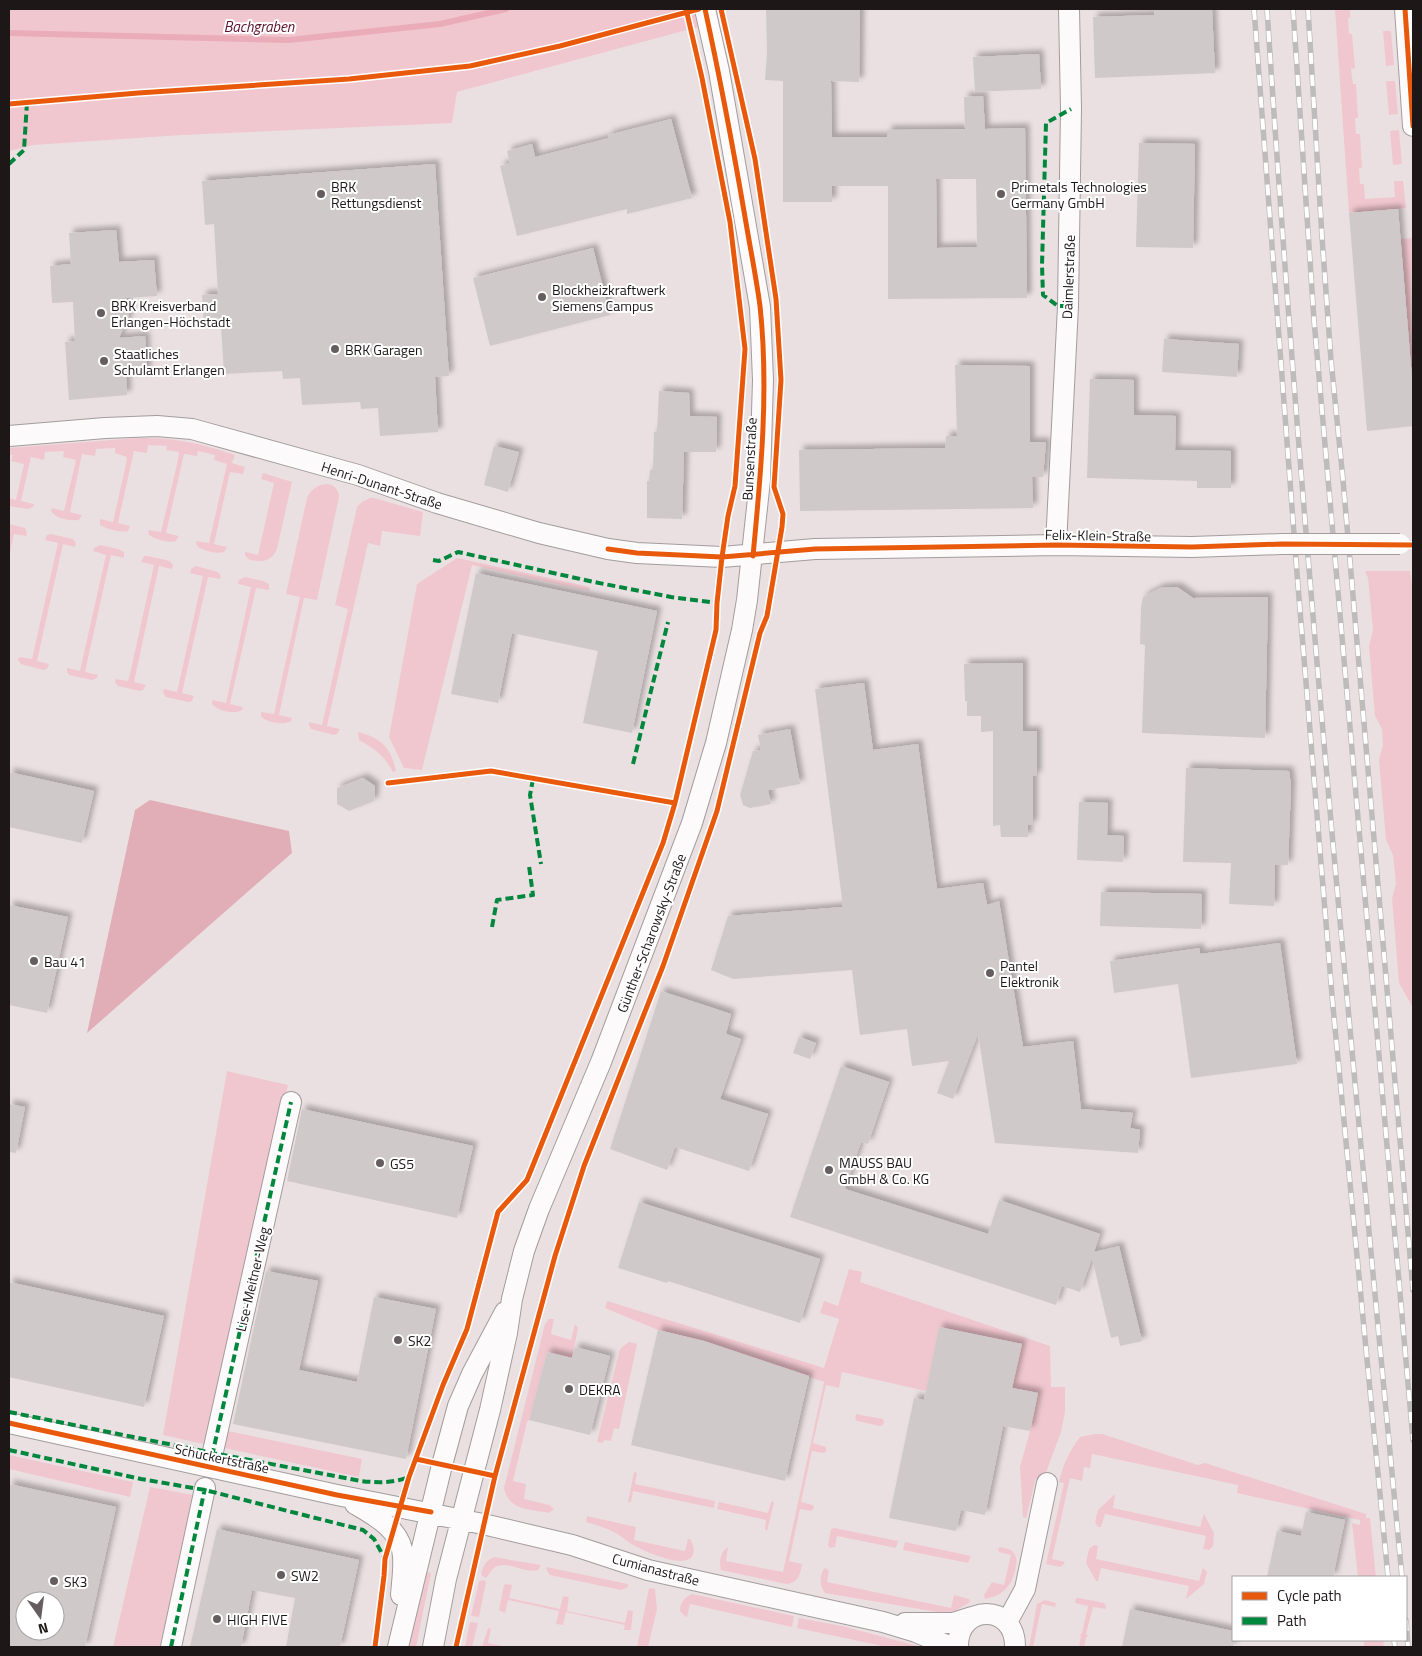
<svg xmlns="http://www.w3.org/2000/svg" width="1422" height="1656" font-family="'Titillium Web',sans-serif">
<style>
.green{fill:#f1c7cf}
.forest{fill:#e1aeb8}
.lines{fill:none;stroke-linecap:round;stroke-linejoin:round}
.stream{stroke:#eaacb8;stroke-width:6}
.building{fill:#d0c9ca;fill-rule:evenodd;filter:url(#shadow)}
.minor-casing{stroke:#a39c9d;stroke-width:22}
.minor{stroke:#fcfafb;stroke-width:20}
.rail-casing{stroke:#bdbbbb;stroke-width:5.5}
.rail{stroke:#fff;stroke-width:4;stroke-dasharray:11;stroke-linecap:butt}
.minor-bridge-casing{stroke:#a39c9d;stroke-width:22;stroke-linecap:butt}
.minor-bridge{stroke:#fcfafb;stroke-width:20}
.quiet{stroke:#00873e;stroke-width:4;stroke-dasharray:8 4;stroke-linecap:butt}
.cycleway-casing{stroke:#fff;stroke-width:8}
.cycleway{stroke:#e8590c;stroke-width:5}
.poi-dot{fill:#655d5f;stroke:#fff;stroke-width:2}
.labels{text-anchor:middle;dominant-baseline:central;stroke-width:4;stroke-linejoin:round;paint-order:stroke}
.poi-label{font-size:14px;fill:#1d1718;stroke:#fff;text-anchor:start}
.street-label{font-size:14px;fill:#1d1718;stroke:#fff}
.water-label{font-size:15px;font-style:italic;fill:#5a1028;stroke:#fff}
</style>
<defs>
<filter id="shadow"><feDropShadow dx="4.5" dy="-4.5" stdDeviation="2.5" flood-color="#0004"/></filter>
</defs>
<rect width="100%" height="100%" fill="#eae0e2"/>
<!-- green -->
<path class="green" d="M9,9H727L698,27L457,92L452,123L182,135L33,145L9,151Z
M1335,9H1350V18H1348L1349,34H1352L1355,68L1351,69L1353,84H1356L1358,118H1355L1356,134H1360L1362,168H1359L1360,184H1364L1365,199L1395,197L1394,181H1403L1406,208L1349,213Z
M1383,31H1391L1394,65L1386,66Z
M1386,81H1395L1398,114L1389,115Z
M1399,130L1402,164L1393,165L1390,131Z
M1413,238V391L1401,239Z
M137,438C172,437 202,443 235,455L232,463L245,467L243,474L230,472L214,544L227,547L224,552C216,554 204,551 197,546L196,541L209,543L227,464L214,460L215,455L198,451L197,456L184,454L166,533L179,536L176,541C168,543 156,540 149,535L148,530L161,532L178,460L179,452L166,450L167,446L148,445L147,453L134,451L118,523L130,526L128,531C120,533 107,529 100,525V519L113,522L126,464L127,457L115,453V448L96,449L95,456L82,454L70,512L82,515L79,520C71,521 56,519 51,511L52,508L64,511L76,460L63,457L64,451L45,452L44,460L31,457L21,501L34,504L33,507L28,509L9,506V498L16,500L24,464L11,461L13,455H9V448Z
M263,473L292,482L277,549C272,562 260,563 248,559L245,555V552L258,555L274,483L261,479Z
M327,484C334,485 339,489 339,497L317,600L304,598L279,715L292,718L291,721C283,726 268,722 261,717V712L274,714L300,597L286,594L307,498C311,489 317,485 327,484Z
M370,498H374L423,512L420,536L382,531L380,546L368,543L327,726L340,729L337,734L334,735L311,729L309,725V722L322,725L348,609L335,605L357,507L362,502Z
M9,524L25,528L27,533L26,536L14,534L9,557Z
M51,534L73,539L76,543L75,547L63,544L37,661L49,664L47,669L43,670L21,664L18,660L19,657L32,659L58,543L45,540L47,535Z
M100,545L118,549L124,552V558L111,555L85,672L98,675L97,678L92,680L69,675L67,671V668L80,671L106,555L93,551L94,548Z
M144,556H148L170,561L173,565L172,569L159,566L134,682L146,685L143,690L140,691L118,686L115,682V679L128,681L130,674L154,565L141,562Z
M457,558L590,587L589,591L472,565L422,770L404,768L389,737L417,584Z
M196,566L218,572L221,576L220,579L208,577L182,693L194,696L192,701L188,702L166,697L163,693L164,689L177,692L203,576L190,573L191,569Z
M1365,571H1410L1413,592V1008L1399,983L1392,898L1396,884L1393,855L1386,840L1379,760L1383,745L1382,729L1375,716L1369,646L1373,630L1368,578Z
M245,577L263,581L269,584V590L256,588L230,704L243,707L242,710C235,715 217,711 212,704V700L226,703L251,587L238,584L239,580Z
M358,732C381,738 391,747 396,771L393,772C385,756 373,748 359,740Z
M227,1071L288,1085L208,1445L163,1435Z
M849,1269L862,1272L860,1282L1050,1346L1051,1387H1065V1412L1061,1432L1044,1478H1036L1026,1518L1023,1517L1020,1467L1030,1431L1038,1393L1012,1388L1021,1344L939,1327L926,1391L842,1372L839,1388L826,1385L813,1443L826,1447V1452L823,1453L812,1451L801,1502L813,1505L814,1508L811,1511L800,1509L789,1561L802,1564C800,1574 799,1583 786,1584L721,1570C719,1562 720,1552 728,1547L726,1561L783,1572L824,1382L704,1341L658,1330L605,1308L607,1301L824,1368L839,1319L820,1313L824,1301L838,1306Z
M549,1319H554L551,1334L571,1340L575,1324L578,1328L572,1358L547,1352L529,1420L527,1422L513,1481L526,1484L524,1499L549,1505L554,1509L549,1513C529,1509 509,1511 504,1488L545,1324Z
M629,1342L637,1344L619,1429L614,1428L611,1441L604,1440L603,1443L597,1442L620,1349Z
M856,1414L883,1419L884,1422L883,1425L880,1426L857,1421L855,1418Z
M228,1431L362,1459L359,1477L224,1448Z
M1095,1434H1102L1198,1465L1205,1463L1366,1514V1518H1370L1376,1577H1358L1352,1523L1360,1525V1520L1237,1493L1238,1485L1092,1454L1090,1468L1084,1467L1082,1481L1070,1478L1052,1559L1065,1562L1064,1564L1060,1567L1046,1564L1064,1483L1059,1482C1063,1464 1069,1452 1080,1437Z
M9,1455L133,1482L130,1497L9,1469Z
M634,1472L637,1473L635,1484L715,1501L714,1508L633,1491L631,1502H628Z
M150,1487L193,1495L160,1647H113Z
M1114,1495H1115L1113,1508L1200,1527L1204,1514L1214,1533L1213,1546L1209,1550L1203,1549L1206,1536L1105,1514L1101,1527H1098L1095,1522L1098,1510Z
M773,1501L774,1503L767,1531L765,1529L766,1520L717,1509L719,1502L768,1513L771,1502Z
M587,1516L636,1527L634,1540L685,1551L688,1539H690C693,1544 695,1549 693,1554C688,1571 646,1552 635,1546C629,1543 622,1537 616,1533C606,1528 597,1525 586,1522Z
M834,1528H835L898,1541L896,1548L837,1536L835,1547L830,1548L828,1545L831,1529Z
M905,1542L971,1556L968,1563L903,1550Z
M1094,1545L1098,1546L1096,1559L1199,1581L1203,1568L1207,1572L1204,1584L1186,1599L1189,1586L1101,1568L1098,1581H1096L1086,1563L1089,1549Z
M1001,1547L1011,1550C1018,1557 1017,1562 1015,1571C1011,1587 1002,1596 985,1599L984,1595L992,1582L1004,1585L1011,1555L999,1552L998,1548Z
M494,1557L541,1565L538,1570C524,1574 506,1559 494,1568C490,1571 489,1575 486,1578L481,1575C483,1566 485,1561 494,1557Z
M546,1567L628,1584V1587L621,1590L550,1575L547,1571Z
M825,1568L829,1571L827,1582L951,1608L954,1595L969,1599L970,1602L955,1611L943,1613L825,1593C819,1584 820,1579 823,1570Z
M424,1571L431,1573L416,1647H409L417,1596Z
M484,1580L486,1582L479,1617L471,1616L479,1581Z
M506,1584L512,1585L509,1598L560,1609L563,1596L569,1597L567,1611L625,1623L628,1610L633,1611L631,1630H624L625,1625L566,1612L563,1625L556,1624L559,1611L508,1600L505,1613L499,1610L504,1585Z
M649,1588L655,1589L657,1609L648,1647H637Z
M692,1594L794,1616L792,1627L690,1604L687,1617H686L680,1611C680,1602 684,1598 692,1594Z
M1079,1598L1104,1603L1106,1606V1609L1093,1607L1086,1634L1088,1636L1086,1638L1084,1647H1079L1081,1637L1080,1635L1082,1633L1088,1606L1075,1603L1076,1598Z
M1045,1600L1056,1603L1055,1607L1042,1604L1033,1647H1029L1037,1604Z
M799,1618L842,1626L922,1647H887L797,1628Z
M470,1622L478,1623L472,1647H465Z
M488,1628L491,1629L488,1643L507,1647H482Z
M1364,1640H1383L1384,1647H1364Z"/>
<!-- forest -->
<path class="forest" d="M150,800L289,831L292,853L87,1033L135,810Z"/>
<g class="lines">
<!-- stream -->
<path class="stream" d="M9,33L289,40L440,24L506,9"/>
</g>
<!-- building -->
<path class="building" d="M766,9H860L859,82L831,81L832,137H887V130L965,129L964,97L983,96L985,129L1025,128L1027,298L888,299V186H832V202H783V81L765,80L767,53ZM936,179H976L977,247L937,248Z
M1154,9H1212L1215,73L1095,78L1093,17L1154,15Z
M1039,54L1041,89L975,92L973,57Z
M671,119L692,198L627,214V209L517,236L500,166L510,163L507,151L532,144L535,157L609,138L608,135Z
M1139,143L1195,144L1193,248L1136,247Z
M435,164L449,376L435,377L438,432L380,436L378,408L361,409L360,402L302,405L300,378L283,379L282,371L224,374L221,326L204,327L202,295L218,294L214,224L205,225L202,181Z
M1398,209L1413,391V426L1367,431L1349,213Z
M116,230L119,262L154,260L157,296L126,298L129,316L119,338L145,336L147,373L126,375L127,395L69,400L65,342L75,341L73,302L52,303L50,266L71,264L69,233Z
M593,248L610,315L490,346L473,278Z
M1164,339L1239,344L1237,377L1162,372Z
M955,365L1030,366V442H1046L1043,477H1032L1033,508L800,511L799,450L945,448L946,436H957Z
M1090,379L1134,380V415L1176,416L1175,450L1231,451V488H1197V481L1087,478Z
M659,391L689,393L690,416L717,417L716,452H684L682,519L647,518V481H649L650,470L653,469L654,432L657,431Z
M494,446L519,452L508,492L484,485Z
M476,573L657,611L632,733L583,723L598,651L512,633L498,703L451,694Z
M1177,587L1193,598L1268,597L1265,738L1142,733L1145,645L1140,644L1141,608L1143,597L1160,588Z
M1023,663V731H1037V776H1033V825H1028V837H1001L1000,825L993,826V731L981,732V716H967V701H965L964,664Z
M864,683L873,750L918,744L937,889L983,883L987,905L999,901L1023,1047L1073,1041L1081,1109L1133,1113L1130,1128L1140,1130L1138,1153L995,1143L978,1034L953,1099L937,1093L949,1061L912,1066L907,1029L860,1035L852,970L733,979L711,970L728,916L843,907L815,689Z
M790,729L800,784L768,790L771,804L750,808L743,805L740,795L753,751L761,750L758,735Z
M1186,768L1289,771L1291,785L1288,865H1275L1274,906L1229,904L1231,863L1183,862Z
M9,772L94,791L82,843L9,827Z
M363,778L375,786L374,801L349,811L337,804V788Z
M1079,802L1108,803L1107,835L1124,836L1123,862L1077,860Z
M1101,892L1202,894L1201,929L1100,926Z
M9,905L68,917L47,1013L9,1005Z
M1280,943L1297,1064L1191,1078L1178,984L1114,993L1110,961L1200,948V954Z
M661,991L731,1014L726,1034L741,1039L720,1099L768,1114L749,1171L675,1147L667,1170L610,1149Z
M799,1037L816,1043L810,1059L793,1053Z
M841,1066L889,1082L868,1144L861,1142L845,1189L988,1234L999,1200L1100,1234L1094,1252L1119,1246L1142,1341L1120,1346L1118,1336L1111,1338L1092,1258L1080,1292L1062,1286L1056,1305L790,1217Z
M9,1104L25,1107L16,1153L9,1152Z
M302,1109L473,1146L457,1218L287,1181Z
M639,1202L820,1259L800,1323L668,1281L667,1283L618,1268Z
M266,1271L318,1281L299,1370L357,1382L374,1297L436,1309L406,1459L233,1424Z
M9,1282L164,1316L144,1407L9,1377Z
M939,1327L1022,1344L1012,1388L1038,1393L1030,1431L1003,1426L985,1515L961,1510L956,1531L889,1518L914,1398L924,1400Z
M658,1330L704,1341L809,1376L785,1481L631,1445Z
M575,1347L610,1356L590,1435L529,1420L547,1352L572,1358Z
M9,1484L116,1507L85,1647H9ZM25,1601H55V1631H25Z
M1306,1512L1345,1520L1333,1577H1267L1277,1531L1301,1536Z
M217,1529L359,1560L340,1647H286L295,1598L252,1590L241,1647H190Z
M1130,1609L1233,1631V1647H1122Z"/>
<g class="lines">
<defs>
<path id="minor" d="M1405,9L1413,126
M9,436L105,428L157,426L192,429L358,475L437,503L539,533L608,549L637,553L722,557L815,549L1056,545L1192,547L1282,544
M1056,545L1068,306L1071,109L1069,9
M9,1423L337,1495L483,1524L572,1545L648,1570L883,1622L916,1632L951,1647
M212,1456L291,1102
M355,1504C374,1515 402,1530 403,1556C404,1569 402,1582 401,1595
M1007,1622L1025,1589L1047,1483
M905,1623H953L972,1617
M171,1647L205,1488
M398,1647L442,1465L458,1406L472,1374L505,1312
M433,1647L446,1579L490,1410L507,1333L512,1299L524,1251L539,1209L601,1062L692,823L716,743L742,630L747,600L760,480L763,380L760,307L719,71L705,9
M958,1647C957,1603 1016,1603 1015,1647"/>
</defs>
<!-- minor casing -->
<use href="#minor" class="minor-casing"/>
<!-- minor -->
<use href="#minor" class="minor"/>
<defs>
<path id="rail" d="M1254,9L1298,586L1333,1007L1388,1577
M1267,9C1301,533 1352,1055 1402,1577
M1293,9L1314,320L1413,1440
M1308,9L1322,237L1331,360L1343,480L1413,1290
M1406,1620L1408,1647
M1394,1640L1395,1647"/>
</defs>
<!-- rail casing -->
<use href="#rail" class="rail-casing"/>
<!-- rail -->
<use href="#rail" class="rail"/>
<defs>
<path id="minor-bridge" d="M1282,544H1400"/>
</defs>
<!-- minor-bridge casing -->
<use href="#minor-bridge" class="minor-bridge-casing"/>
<!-- minor-bridge -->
<use href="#minor-bridge" class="minor-bridge"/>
<!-- quiet -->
<path class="quiet" d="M9,164L24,150L27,102
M1068,306H1058L1043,295L1042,265L1046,123L1071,109
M433,560L439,561L458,552L594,582L671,597L717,603
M633,764L668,622
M533,779L530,795L541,864
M492,927L497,900L533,895L529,866
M9,1412L213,1453L361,1481C379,1483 393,1483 409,1477
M9,1450L141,1479L205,1490L363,1530L374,1539L385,1559
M212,1456L291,1102
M171,1647L205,1488"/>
<defs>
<path id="cycleway" d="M705,9C720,78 733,147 745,217C750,247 756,276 760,306C769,389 761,473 753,556
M1405,9L1413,126
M9,104L138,93L349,79L470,66L560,46L699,9
M608,549L637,553L722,557L815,549L1056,545L1192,547L1282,544L1413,545
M388,783L491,771L675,803
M9,1423L337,1495L431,1512
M416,1459L495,1476
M375,1647L384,1576L385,1559L409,1477L443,1385L467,1329L498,1212L527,1180L663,843L675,803L716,630L717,603L722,557L728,516L735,486L745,349L730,222L702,78L686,9
M456,1647L495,1476L555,1256L584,1166L663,966L717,811L760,633L767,616L782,527L783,514L774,487L781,380L776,299L755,159L721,9"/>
</defs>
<!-- cycleway casing -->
<use href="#cycleway" class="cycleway-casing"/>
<!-- cycleway -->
<use href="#cycleway" class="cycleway"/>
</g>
<!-- markers -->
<g class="poi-dot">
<circle cx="321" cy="194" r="5"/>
<circle cx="1001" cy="194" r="5"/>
<circle cx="542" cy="297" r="5"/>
<circle cx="101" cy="313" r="5"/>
<circle cx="335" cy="349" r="5"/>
<circle cx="104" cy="361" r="5"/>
<circle cx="34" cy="961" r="5"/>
<circle cx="990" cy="973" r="5"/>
<circle cx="380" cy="1163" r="5"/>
<circle cx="829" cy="1170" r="5"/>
<circle cx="398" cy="1340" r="5"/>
<circle cx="569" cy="1389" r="5"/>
<circle cx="281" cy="1575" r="5"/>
<circle cx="54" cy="1581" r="5"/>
<circle cx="217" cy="1619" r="5"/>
</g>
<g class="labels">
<!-- poi labels -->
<g class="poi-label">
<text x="331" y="186">BRK<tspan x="331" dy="16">Rettungsdienst</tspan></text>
<text x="1011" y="186">Primetals Technologies<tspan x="1011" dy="16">Germany GmbH</tspan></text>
<text x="552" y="289">Blockheizkraftwerk<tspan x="552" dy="16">Siemens Campus</tspan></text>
<text x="111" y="305">BRK Kreisverband<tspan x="111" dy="16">Erlangen-Höchstadt</tspan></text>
<text x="345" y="349">BRK Garagen</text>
<text x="114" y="353">Staatliches<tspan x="114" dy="16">Schulamt Erlangen</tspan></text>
<text x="44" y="961">Bau 41</text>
<text x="1000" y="965">Pantel<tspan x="1000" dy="16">Elektronik</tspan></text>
<text x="839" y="1162">MAUSS BAU<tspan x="839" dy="16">GmbH &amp; Co. KG</tspan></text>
<text x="390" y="1163">GS5</text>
<text x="408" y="1340">SK2</text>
<text x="579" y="1389">DEKRA</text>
<text x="291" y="1575">SW2</text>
<text x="64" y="1581">SK3</text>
<text x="227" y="1619">HIGH FIVE</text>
</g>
<!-- street labels -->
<g class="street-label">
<text transform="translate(1068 277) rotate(-88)">Daimlerstraße</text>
<text transform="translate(749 459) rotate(-87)">Bunsenstraße</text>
<text transform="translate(382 485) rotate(18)">Henri-Dunant-Straße</text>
<text transform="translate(1098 535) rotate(1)">Felix-Klein-Straße</text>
<text transform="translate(651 933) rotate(-69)">Günther-Scharowsky-Straße</text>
<text transform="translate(252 1279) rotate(-77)">Lise-Meitner-Weg</text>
<text transform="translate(222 1458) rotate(12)">Schuckertstraße</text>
<text transform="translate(656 1569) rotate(15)">Cumianastraße</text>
</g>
<!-- water labels -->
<g class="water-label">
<text x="259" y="26">Bachgraben</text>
</g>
</g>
<!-- border -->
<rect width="1422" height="1656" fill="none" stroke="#1d1718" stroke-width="20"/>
<!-- legend -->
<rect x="1232" y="1576" width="175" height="65" fill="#ffffff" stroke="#a5a2a3"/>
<rect x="1242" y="1592" width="25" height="8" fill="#e8590c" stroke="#a5a2a3"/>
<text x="1277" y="1601" font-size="15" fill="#1d1718">Cycle path</text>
<rect x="1242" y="1617" width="25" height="8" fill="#00873e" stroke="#a5a2a3"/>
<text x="1277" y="1626" font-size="15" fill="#1d1718">Path</text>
<!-- north arrow -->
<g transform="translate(40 1616) rotate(166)"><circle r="24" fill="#ffffff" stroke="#a5a2a3"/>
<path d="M0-4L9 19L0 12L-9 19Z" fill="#655d5f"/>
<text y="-8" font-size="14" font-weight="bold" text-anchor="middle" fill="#1d1718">N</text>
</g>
</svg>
